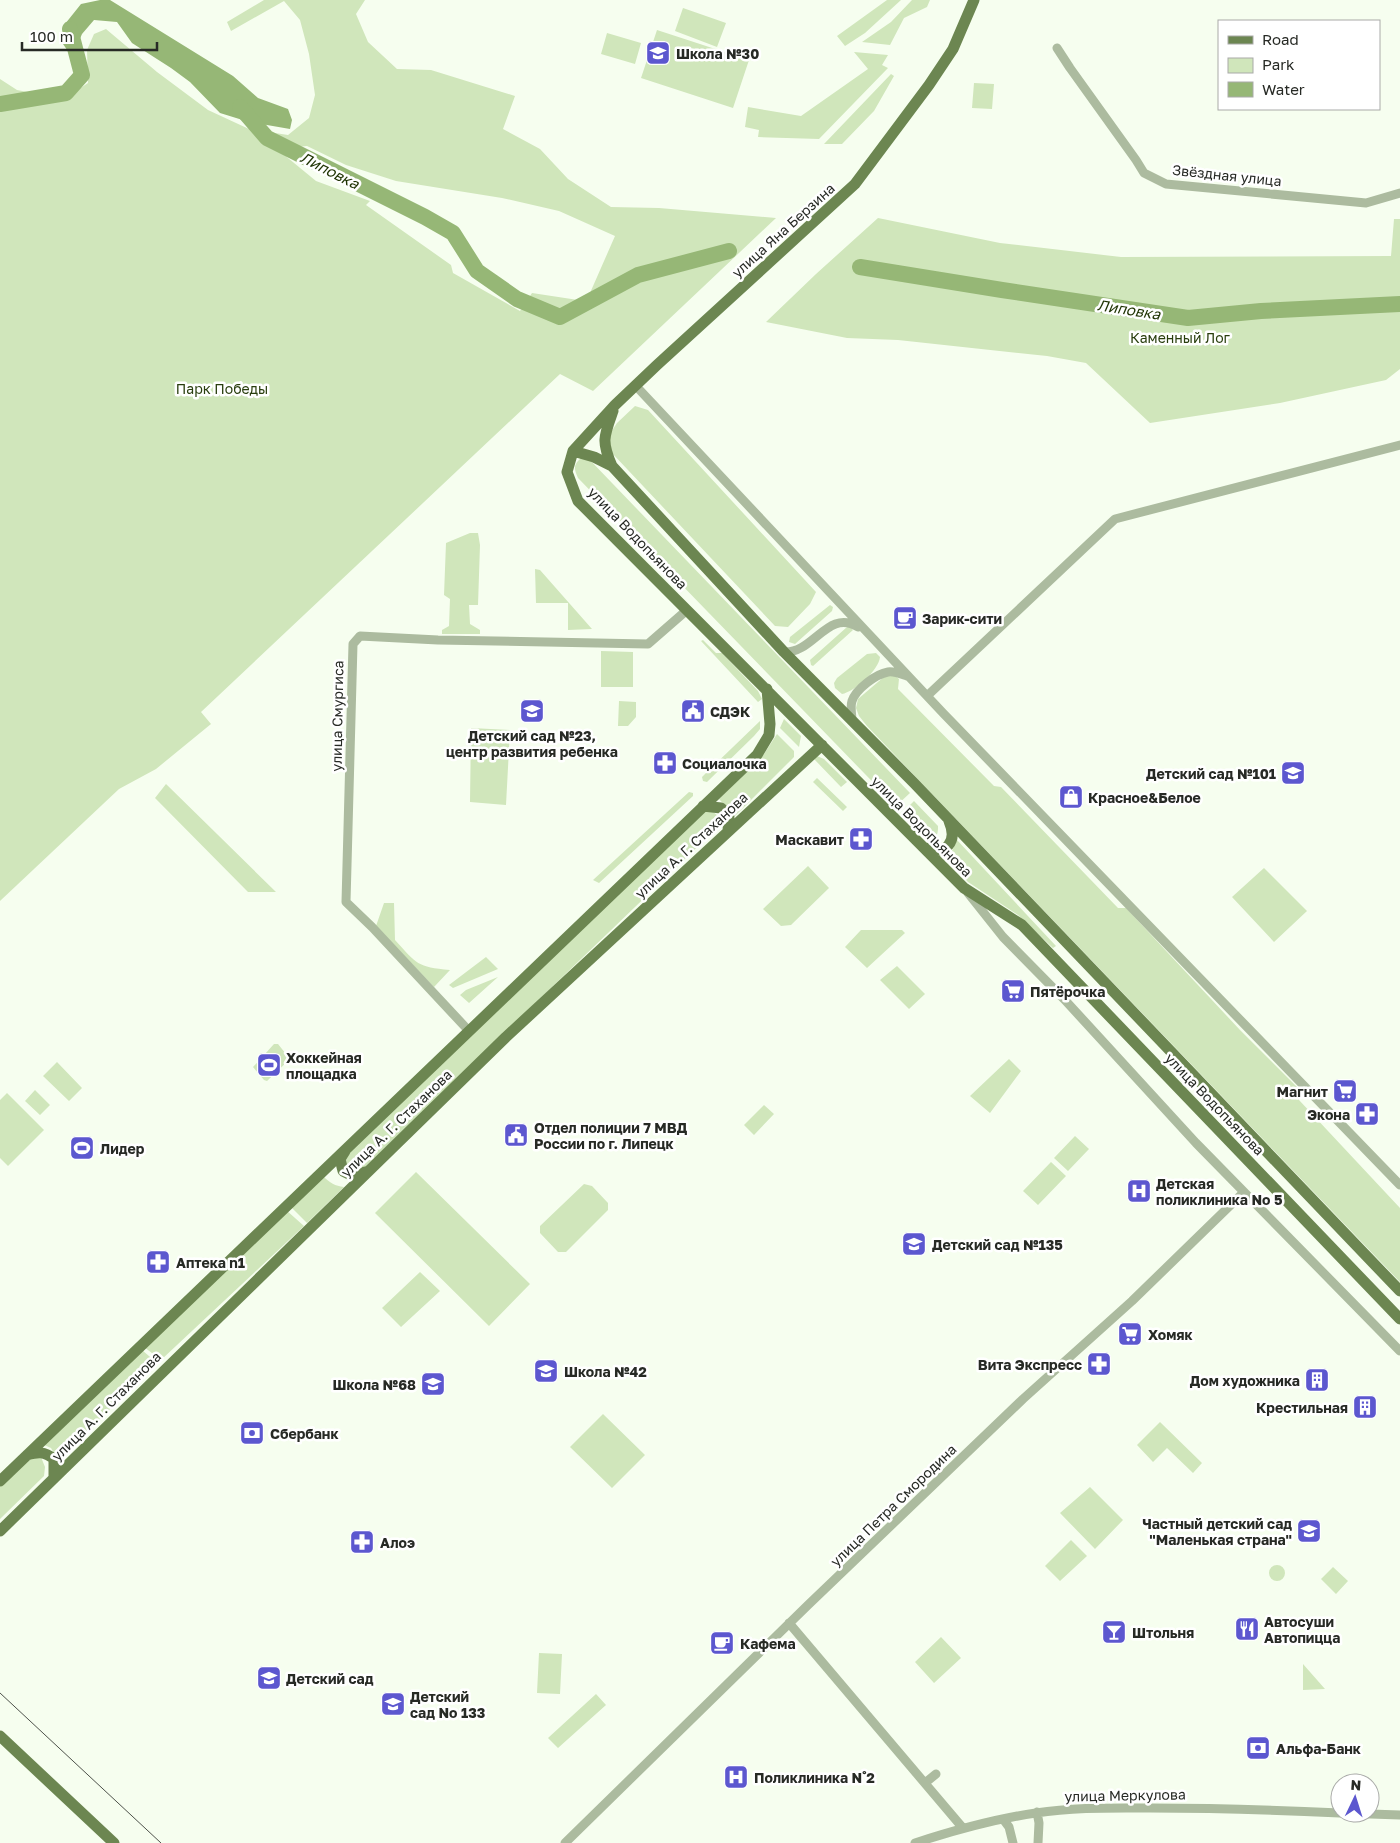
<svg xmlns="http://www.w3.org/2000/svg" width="1400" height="1843" font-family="'Golos Text',sans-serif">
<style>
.green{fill:#d0e6bb;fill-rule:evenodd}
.water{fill:#96b776}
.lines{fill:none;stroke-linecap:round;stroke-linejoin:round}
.river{stroke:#96b776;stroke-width:16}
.minor{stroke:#acbb9f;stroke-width:9}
.major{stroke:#6c8651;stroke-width:11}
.tram{stroke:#4d514a;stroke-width:1}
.labels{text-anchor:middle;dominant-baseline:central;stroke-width:5;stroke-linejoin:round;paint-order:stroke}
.poi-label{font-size:14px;font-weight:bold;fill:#272a25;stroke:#fff;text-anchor:start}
.street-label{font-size:14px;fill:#272a25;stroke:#fff}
.park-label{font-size:14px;fill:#293e0e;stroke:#fff}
.water-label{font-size:15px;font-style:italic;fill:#1f3303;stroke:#fff}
</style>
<rect width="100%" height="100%" fill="#f6feef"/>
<!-- green -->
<path class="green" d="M264,0H365L356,14L368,42L397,69L431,70L515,96L503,129L540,149L568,179L611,207L659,208L776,218L593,391L560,374L201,712L211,724L156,769L119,789L0,901V79L17,90L64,99L88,83L87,50L94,34L106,29L157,72L208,110L249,129L288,135L309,118L315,95L309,54L300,20L284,1L231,31L227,22ZM307,146L346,165L396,181L502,198L559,211L615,236L590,293L578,300L532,293L520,311L453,273L451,265L366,205L370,201L316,181L277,149Z
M887,0H901L865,33L845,46L837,36Z
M912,0H930L927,7L904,18L890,45L862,42L891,22Z
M683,8L726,23L717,47L675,31Z
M657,30L749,60L733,108L641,78Z
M607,33L641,43L635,64L601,54Z
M854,52L888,55L882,65L888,68L819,139L758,137L759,130L745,127L748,107L801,116L868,69Z
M891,74L894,76L874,111L842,144H824Z
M974,83L994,84L992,109L972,108Z
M878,218L1000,243L1121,257L1391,256L1394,219H1400V369L1386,380L1280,403L1150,423L1086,363L1047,356L898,340L847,338L766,322L816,274Z
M635,406L648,410L816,592L810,604L788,627L775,626L611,452L609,435L617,423Z
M581,458H588L910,793L896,806L578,478C574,469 573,465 581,458Z
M470,533H478L480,545L478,605H469L470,624L480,630V634H442V630L449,626L450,599L444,595L446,543Z
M535,569L540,570L592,629L568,630V603H536Z
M830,605L833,607L832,611L795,644L789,642L790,637Z
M847,627H850L853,630L813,666L811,665L810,660Z
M703,640L716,653H722L758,691L762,699L758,702L701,641Z
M601,651L633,652V687H601Z
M876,653L880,657C879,670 854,692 842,694L835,688L834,683L837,678L867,654Z
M894,675L899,679L898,689L994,786L1001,787L1118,908H1126L1240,1030L1300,1090L1299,1100L1400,1208V1282L867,726L859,716L856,708L858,699L885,676Z
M619,701L636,702V717L628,726H618Z
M784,719L801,736L799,747L780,728Z
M760,721V729L754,736L707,782L703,781L702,777L705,774Z
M471,728L510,730L506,805L470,802Z
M777,734L794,751V757L735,816L719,799L764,754Z
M817,756L824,759L847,782L841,787L814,759Z
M817,778L847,807L843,811L813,782Z
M166,784L276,892H248L155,798Z
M689,792L693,793V796L599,883L593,880Z
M914,801L938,826C939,856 908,819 902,813Z
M711,810L718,816L719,821L716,829L364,1168C354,1170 348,1171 344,1160L347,1154L703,811Z
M957,840L1056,946L1053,948L1018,915L968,882L942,854L952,851Z
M808,866L829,888L791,925L781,926L763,909Z
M1264,868L1307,911L1274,942L1232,897Z
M384,903H394L395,940C417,964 417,967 450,970L434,987L376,926Z
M861,930H902L905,933L867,968L845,947Z
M486,957L498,969L453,988L449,985Z
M897,966L925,994L909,1009L880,980Z
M498,977L469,1003L460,995L466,990Z
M274,1044H278L290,1059L267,1081L264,1080L253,1067Z
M1009,1059L1021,1071L990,1113L970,1096Z
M57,1062L82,1088L69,1101L43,1076Z
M35,1090L50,1105L40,1115L25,1101Z
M7,1093L44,1130L8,1166L0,1158V1100Z
M764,1105L774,1114L754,1135L744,1125Z
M1075,1136L1089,1149L1068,1171L1054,1158Z
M1051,1162L1066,1176L1038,1205L1023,1191Z
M416,1172L530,1284L489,1326L375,1213Z
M323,1176C330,1183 335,1186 344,1187L307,1223L291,1207Z
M584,1184L592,1186L608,1203V1210L566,1252H558L540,1233V1226Z
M286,1210L304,1226L161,1360L144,1347Z
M420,1272L440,1291L401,1327L382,1308Z
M142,1350L157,1363L58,1460L51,1448L42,1444Z
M603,1414L645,1455L612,1488L570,1447Z
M1160,1422L1202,1463L1193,1473L1167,1448L1153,1462L1137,1445Z
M41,1457L45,1467L44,1476L0,1519V1485L27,1459Z
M1090,1487L1123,1520L1095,1549L1060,1513Z
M1071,1540L1087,1556L1060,1581L1045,1566Z
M1269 1573a8 8 0 1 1 16 0a8 8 0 1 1-16 0Z
M1333,1567L1348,1581L1336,1594L1321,1579Z
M941,1637L961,1658L934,1683L915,1662Z
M539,1653L562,1654L560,1694L537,1693Z
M1303,1664L1325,1689L1303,1690Z
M596,1694L606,1705L558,1748L548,1738Z"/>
<!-- water -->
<path class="water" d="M100,0H110L233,76L258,98L288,109L292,120L290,129L249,122L220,113L190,82L171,68L132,43L117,22L94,20L82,34L72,57L63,44L65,24L81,4Z"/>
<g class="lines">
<!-- river -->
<path class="river" d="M0,104L66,93L82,75L70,29
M240,107L267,138L425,217L453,233L477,271L517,299L560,317L638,275L729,251
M860,267L1002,290L1188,318L1261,311L1400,304"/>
<!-- minor -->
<path class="minor" d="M1057,48L1070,68L1136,160L1144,173L1166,184L1366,203L1400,193
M635,385L943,713L1400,1185
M784,652C813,654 828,608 858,627
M927,696L1115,519L1400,445
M852,721C852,715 850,707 852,701C856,689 876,674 888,672C894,671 901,674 907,676
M968,893L1003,937L1064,999L1196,1143L1400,1351
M469,1031L372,927L346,902L353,644L360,636L438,640L648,644L687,610
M789,1623L962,1827
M925,1783L936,1774
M1037,1812L1039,1823L1038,1843
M1341,1813L1400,1815
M1003,1819L1009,1827L1013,1843
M565,1843L808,1605L1023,1399L1132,1301L1244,1192
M915,1843C955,1830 994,1819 1036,1813C1074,1807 1112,1808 1150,1808C1213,1808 1277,1810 1340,1813"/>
<!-- major -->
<path class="major" d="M974,0L953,49L929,85L855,184L657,365L615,405L573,451L567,472L578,501L964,888L1022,925L1400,1319
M613,411C604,436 601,441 612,466L784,652L914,783L1400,1291
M573,451L594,457L612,466
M703,806L721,808L729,816L728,831
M925,848C946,856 958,842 949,821
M345,1151L340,1159L343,1171L355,1177L365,1172
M27,1455C38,1452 44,1451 54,1459V1478
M0,1481L757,755L769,735L770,724L767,689
M0,1531L506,1037L822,745
M0,1736L114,1843"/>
<!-- tram -->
<path class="tram" d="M0,1693L161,1843"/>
</g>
<!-- icons -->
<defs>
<symbol id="school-square" viewBox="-11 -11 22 22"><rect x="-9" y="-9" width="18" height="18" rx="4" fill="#5c57cf" stroke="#fff"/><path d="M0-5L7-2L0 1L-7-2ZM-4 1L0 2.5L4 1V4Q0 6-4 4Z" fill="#fff"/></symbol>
<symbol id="cafe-square" viewBox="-11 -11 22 22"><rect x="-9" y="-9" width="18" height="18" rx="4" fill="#5c57cf" stroke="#fff"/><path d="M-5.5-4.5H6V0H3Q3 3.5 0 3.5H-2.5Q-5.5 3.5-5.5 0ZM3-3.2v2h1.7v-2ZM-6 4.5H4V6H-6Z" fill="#fff"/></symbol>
<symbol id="civic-square" viewBox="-11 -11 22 22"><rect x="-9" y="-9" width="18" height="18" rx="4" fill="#5c57cf" stroke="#fff"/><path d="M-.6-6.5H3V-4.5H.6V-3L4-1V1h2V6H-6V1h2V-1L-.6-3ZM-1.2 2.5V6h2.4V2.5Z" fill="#fff"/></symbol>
<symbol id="pharmacy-square" viewBox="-11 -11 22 22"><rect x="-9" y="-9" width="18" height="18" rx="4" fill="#5c57cf" stroke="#fff"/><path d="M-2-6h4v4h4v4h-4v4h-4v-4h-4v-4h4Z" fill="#fff"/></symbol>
<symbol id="shop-square" viewBox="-11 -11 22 22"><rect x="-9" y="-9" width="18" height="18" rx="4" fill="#5c57cf" stroke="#fff"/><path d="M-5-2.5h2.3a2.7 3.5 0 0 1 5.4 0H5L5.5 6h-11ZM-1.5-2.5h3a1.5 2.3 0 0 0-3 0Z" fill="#fff"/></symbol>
<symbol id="supermarket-square" viewBox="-11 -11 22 22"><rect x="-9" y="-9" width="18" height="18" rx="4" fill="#5c57cf" stroke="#fff"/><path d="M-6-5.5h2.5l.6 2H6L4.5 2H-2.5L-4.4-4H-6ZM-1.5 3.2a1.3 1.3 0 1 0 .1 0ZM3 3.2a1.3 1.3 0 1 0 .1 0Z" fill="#fff"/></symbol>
<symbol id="stadium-square" viewBox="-11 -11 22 22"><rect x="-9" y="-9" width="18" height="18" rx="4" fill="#5c57cf" stroke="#fff"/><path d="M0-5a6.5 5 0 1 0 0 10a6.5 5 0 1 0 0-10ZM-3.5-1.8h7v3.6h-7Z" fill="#fff"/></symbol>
<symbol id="hospital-square" viewBox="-11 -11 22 22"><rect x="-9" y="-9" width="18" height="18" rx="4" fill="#5c57cf" stroke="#fff"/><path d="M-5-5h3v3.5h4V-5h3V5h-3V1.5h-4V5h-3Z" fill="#fff"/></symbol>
<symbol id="building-square" viewBox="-11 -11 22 22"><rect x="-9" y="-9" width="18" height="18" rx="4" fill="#5c57cf" stroke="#fff"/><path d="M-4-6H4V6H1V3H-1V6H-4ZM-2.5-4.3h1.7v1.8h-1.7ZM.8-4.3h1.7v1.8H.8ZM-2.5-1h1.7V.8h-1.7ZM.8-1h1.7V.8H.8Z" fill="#fff"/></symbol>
<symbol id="bank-square" viewBox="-11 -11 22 22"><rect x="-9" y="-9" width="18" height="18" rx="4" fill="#5c57cf" stroke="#fff"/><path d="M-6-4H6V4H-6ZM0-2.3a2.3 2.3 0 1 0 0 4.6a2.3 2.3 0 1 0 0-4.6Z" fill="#fff"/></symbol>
<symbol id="restaurant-square" viewBox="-11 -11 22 22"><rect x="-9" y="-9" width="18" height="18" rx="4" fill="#5c57cf" stroke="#fff"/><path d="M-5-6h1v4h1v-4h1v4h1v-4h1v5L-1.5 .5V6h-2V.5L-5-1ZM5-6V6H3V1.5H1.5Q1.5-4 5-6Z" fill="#fff"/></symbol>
<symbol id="bar-square" viewBox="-11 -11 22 22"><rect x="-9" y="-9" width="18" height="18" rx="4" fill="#5c57cf" stroke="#fff"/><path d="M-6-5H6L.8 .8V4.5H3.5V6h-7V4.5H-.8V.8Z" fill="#fff"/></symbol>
</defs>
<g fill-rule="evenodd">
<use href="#school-square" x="644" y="39" width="28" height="28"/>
<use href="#cafe-square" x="891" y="604" width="28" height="28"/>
<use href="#school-square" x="518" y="697" width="28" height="28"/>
<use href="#civic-square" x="679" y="697" width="28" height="28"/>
<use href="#pharmacy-square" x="651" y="749" width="28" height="28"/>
<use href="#school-square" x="1279" y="759" width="28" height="28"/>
<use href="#shop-square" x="1057" y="783" width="28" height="28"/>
<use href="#pharmacy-square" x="847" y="825" width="28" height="28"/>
<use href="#supermarket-square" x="999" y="977" width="28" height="28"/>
<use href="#stadium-square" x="255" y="1051" width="28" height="28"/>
<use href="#supermarket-square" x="1331" y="1077" width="28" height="28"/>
<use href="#pharmacy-square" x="1353" y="1100" width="28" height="28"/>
<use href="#civic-square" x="502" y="1121" width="28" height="28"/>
<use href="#stadium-square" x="68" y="1134" width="28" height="28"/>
<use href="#hospital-square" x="1125" y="1177" width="28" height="28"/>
<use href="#school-square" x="900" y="1230" width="28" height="28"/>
<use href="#pharmacy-square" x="144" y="1248" width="28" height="28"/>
<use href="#supermarket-square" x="1116" y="1320" width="28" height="28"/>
<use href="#pharmacy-square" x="1085" y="1350" width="28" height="28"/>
<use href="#school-square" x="532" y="1357" width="28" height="28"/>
<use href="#building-square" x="1303" y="1366" width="28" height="28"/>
<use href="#school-square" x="419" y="1370" width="28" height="28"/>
<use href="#building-square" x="1351" y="1393" width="28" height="28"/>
<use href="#bank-square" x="238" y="1419" width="28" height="28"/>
<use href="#school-square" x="1295" y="1517" width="28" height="28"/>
<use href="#pharmacy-square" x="348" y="1528" width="28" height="28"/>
<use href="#restaurant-square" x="1233" y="1615" width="28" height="28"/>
<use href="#bar-square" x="1100" y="1618" width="28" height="28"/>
<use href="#cafe-square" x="708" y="1629" width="28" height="28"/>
<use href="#school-square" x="255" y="1664" width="28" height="28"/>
<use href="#school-square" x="379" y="1690" width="28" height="28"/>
<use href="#bank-square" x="1244" y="1734" width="28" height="28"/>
<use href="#hospital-square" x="722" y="1763" width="28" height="28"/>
</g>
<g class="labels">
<!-- poi labels -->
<g class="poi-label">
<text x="676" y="53">Школа №30</text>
<text x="922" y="618">Зарик-сити</text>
<text x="710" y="711">СДЭК</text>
<text x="532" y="735" text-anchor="middle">Детский сад №23,<tspan x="532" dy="16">центр развития ребенка</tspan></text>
<text x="682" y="763">Социалочка</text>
<text x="1276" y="773" text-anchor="end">Детский сад №101</text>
<text x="1088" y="797">Красное&amp;Белое</text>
<text x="844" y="839" text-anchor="end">Маскавит</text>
<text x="1030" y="991">Пятёрочка</text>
<text x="286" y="1057">Хоккейная<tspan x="286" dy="16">площадка</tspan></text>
<text x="1328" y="1091" text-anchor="end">Магнит</text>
<text x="1350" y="1114" text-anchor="end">Экона</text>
<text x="534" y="1127">Отдел полиции 7 МВД<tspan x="534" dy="16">России по г. Липецк</tspan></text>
<text x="100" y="1148">Лидер</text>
<text x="1156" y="1183">Детская<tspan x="1156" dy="16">поликлиника No 5</tspan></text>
<text x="932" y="1244">Детский сад №135</text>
<text x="176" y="1262">Аптека n1</text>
<text x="1148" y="1334">Хомяк</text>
<text x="1082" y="1364" text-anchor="end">Вита Экспресс</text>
<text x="564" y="1371">Школа №42</text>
<text x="1300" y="1380" text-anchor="end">Дом художника</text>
<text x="416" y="1384" text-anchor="end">Школа №68</text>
<text x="1348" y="1407" text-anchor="end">Крестильная</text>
<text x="270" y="1433">Сбербанк</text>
<text x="1292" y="1523" text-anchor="end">Частный детский сад<tspan x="1292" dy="16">"Маленькая страна"</tspan></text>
<text x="380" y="1542">Алоэ</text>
<text x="1264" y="1621">Автосуши<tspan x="1264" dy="16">Автопицца</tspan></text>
<text x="1132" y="1632">Штольня</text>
<text x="740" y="1643">Кафема</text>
<text x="286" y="1678">Детский сад</text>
<text x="410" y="1696">Детский<tspan x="410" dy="16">сад No 133</tspan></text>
<text x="1276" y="1748">Альфа-Банк</text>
<text x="754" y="1777">Поликлиника N˚2</text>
</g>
<!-- street labels -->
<g class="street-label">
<text transform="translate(1227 175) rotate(6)">Звёздная улица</text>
<text transform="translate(783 230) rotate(-42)">улица Яна Берзина</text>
<text transform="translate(638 538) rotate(46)">улица Водопьянова</text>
<text transform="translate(337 716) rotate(-89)">улица Смургиса</text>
<text transform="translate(922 826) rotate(45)">улица Водопьянова</text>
<text transform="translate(691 845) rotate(-43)">улица А. Г. Стаханова</text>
<text transform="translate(1215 1104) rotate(46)">улица Водопьянова</text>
<text transform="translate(396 1123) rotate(-44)">улица А. Г. Стаханова</text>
<text transform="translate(106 1406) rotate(-45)">улица А. Г. Стаханова</text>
<text transform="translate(893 1505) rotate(-44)">улица Петра Смородина</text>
<text transform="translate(1125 1795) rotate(-1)">улица Меркулова</text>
</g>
<!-- park labels -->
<g class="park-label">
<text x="1180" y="337">Каменный Лог</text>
<text x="222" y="388">Парк Победы</text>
</g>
<!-- water labels -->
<g class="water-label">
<text transform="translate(330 170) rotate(27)">Липовка</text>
<text transform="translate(1129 309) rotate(9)">Липовка</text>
</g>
</g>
<!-- legend -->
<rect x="1218" y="20" width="162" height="90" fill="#ffffff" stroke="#a9aaa8"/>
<rect x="1228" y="36" width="25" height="8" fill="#6c8651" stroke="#a9aaa8"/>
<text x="1262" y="45" font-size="15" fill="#272a25">Road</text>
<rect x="1228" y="58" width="25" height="15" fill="#d0e6bb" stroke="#a9aaa8"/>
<text x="1262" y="70" font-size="15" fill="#272a25">Park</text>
<rect x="1228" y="82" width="25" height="15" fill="#96b776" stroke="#a9aaa8"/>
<text x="1262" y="95" font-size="15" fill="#272a25">Water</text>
<!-- north arrow -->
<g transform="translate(1355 1798) rotate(4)"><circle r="24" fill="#ffffff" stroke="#a9aaa8"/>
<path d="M0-4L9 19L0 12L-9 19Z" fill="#5c57cf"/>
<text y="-8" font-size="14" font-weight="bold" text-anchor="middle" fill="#272a25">N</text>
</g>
<!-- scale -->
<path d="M22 42v8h135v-8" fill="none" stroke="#272a25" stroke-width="2.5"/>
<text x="30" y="42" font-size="15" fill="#272a25" stroke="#ffffff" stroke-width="4" paint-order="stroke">100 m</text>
</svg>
